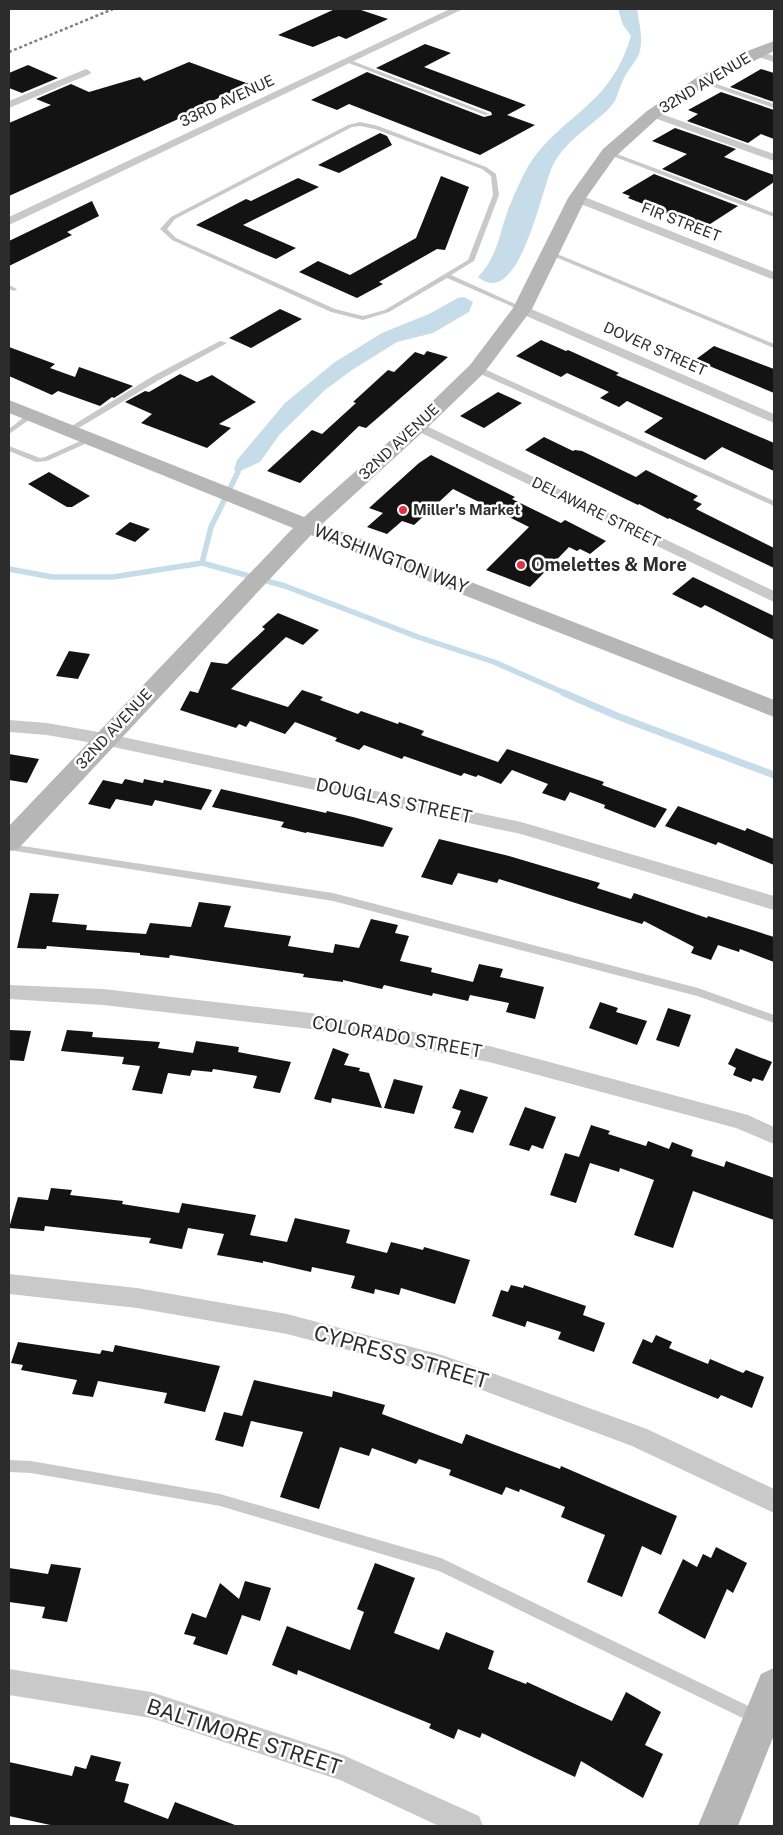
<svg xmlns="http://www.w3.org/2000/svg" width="783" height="1835" font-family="'Public Sans',sans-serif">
	<rect width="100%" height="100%" fill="#fff"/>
	<!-- water -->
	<path fill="#c6dce9" d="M618,9h19c2,15 7,30 2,45 -4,9 -12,17 -16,26 -7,16 -5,22 -21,35 -17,15 -36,27 -48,48 -12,21 -34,149 -76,114 21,-22 21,-45 32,-72 5,-12 10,-24 16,-35 18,-32 44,-47 69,-72 17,-17 29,-38 36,-62l-8,-11z
		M464,297l9,5 -4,10 -36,21 -36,9 -45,28 -27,20 -45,44 -20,28 -22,10 -4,-2 3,-10 48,-57 50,-41 47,-29 47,-19 29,-16z"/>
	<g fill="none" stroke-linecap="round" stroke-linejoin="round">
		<!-- stream-far1 -->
		<path stroke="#c6dce9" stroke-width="5.5" d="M202,563l9,-36 27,-55
			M9,569l43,8h61l89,-14 83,23 133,51 76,25 73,32"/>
		<!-- stream -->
		<path stroke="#c6dce9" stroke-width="7" d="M564,693l53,23 157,59"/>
	</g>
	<!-- building -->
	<path fill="#131313" d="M335,9h23l30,10 -42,20 -7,-3 -26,11 -35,-12z
		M425,44l26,9 -27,14 102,38 -19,10 28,10 -55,30 -131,-51 -12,6 -26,-10 56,-28 117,45 8,-2 -1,-3 -115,-44z
		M189,62l60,22 -54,25 3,1 -189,86v-73l42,-18 -15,-6 35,-15 18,8 51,-15 4,4z
		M28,65l30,13 -36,15 -13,-5v-15z
		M761,69l13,4v29l-44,-15z
		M721,92l53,18v29l-13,-5 -13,9 -61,-22 11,-7 -10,-4z
		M675,128l61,21 -12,8 50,18v7l-28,19 -84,-32 25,-15 -35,-13z
		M380,133l7,3 5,9 -53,28 -21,-8z
		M654,174l84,32 -34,22 -76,-30 2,-2 -8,-3z
		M441,176l28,11 -24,63 -8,-1 -58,33 4,2 -26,14 -58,-26 19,-11 32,14 66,-37z
		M298,178l21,9 -76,38 53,23 -20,11 -80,-34 50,-26 5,2z
		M92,201l7,15 -32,16 5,3 -63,31v-25z
		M280,309l22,10 -51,29 -22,-10z
		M541,340l25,11 2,-1 51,23 -3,2 158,68v28l-52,-24 -17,13 -61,-28 19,-14 -36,-17 -8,6 -19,-9 9,-6 -42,-19 -6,4 -45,-21z
		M714,346l60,23v24l-79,-33z
		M9,347l46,17 -5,4 25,9 4,-10 54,19 -19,12 -2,-1 -12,9 -42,-15 -6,4 -43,-19z
		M427,351l21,6 -82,71 -7,-2 -59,57 -33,-12 45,-41 10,4 34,-31 -3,-1 35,-32 6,2 21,-20 9,3z
		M180,374l17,8 15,-7 44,27 -37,22 12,4 -24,20 -66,-25 11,-9 -27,-12 20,-11 4,1z
		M498,392l24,11 -38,25 -24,-12z
		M544,437l29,14 2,-1 7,1 54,26 10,-7 52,26 -5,4 9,4 -6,5 78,39v20l-105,-50 -1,1 -29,-15 -1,1 -113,-55z
		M431,455l84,42 -3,2 49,24 4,-3 41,21 -16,13 -10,-5 -3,2 -8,-4 -39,40 -44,-17 43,-43 -76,-38 -39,36 -12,-4 -15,13 -20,-7 16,-14 -14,-5 50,-45z
		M49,472l41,24 -18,11h-5l-39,-23z
		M130,522l20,7 -15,13 -20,-8z
		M693,577l81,39v24l-69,-35 -4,3 -29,-14z
		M278,613l41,17 -16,15 -17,-8 -55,52 57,18 14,-17 21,7 -3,3 38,14 3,-3 37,13 1,-2 25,9 -3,4 77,27 9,-13 97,33 -2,3 65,24 -12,19 -51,-20 1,-3 -35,-13 -5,9 -23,-8 6,-9 -36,-14 -11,14 -23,-9 -2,2 -12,-4 -3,3 -57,-20 -2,3 -38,-14 -5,5 -24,-9 2,-3 -42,-16 -10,12 -35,-13 -4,6 -7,-3 -3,4 -56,-18 10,-19 8,2 13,-31 16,2 38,-35 -3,-2z
		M69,651l21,3 -12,25 -22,-3z
		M9,754l30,5 -12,24 -18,-3z
		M125,779l18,4 1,-4 19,4 1,-3 48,10 -11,20 -46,-10 -3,6 -36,-7 -6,10 -22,-5 15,-24 19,4z
		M221,789l105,24 1,-2 26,6 40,11 -10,19 -76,-15 -1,1 -25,-6 3,-5 -72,-15z
		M678,806l67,25 2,-3 27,11v26l-56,-23 -2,3 -51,-19z
		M439,839l70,17 91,27 -3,5 34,11 3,-6 73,25 1,-2 66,21v25l-34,-13 -1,3 -21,-7 -7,15 -20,-7 3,-6 -50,-26 -2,3 -143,-45 -2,4 -39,-10 -6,12 -31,-8z
		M30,893l29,1 -7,28 35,3 -1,5 60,4 4,-11 41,4 8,-25 32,4 -7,21 67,9 -3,10 45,7 2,-9 24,4 12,-29 27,6 -3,8 14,3 -9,25 32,7 -1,4 42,10 6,-18 24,5 -3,8 44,10 -9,32 -29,-7 3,-9 -39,-8 -2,6 -35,-8 -1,3 -48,-11 -2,4 -39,-9v2l-40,-5 1,-3 -134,-19 -1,3 -29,-3v-2l-93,-7 -1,3 -29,-1z
		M600,1002l18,6 -2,4 31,9 -10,24 -48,-17z
		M668,1008l23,7 -12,32 -23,-7z
		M9,1030l22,1 -7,30 -15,-1z
		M67,1030l26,2 -1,5 68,5 -2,6 35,5 3,-12 43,6 -1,5 53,10 -11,31 -27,-5 4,-12 -44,-7 -1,3 -20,-2 -2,6 -22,-3 -6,21 -30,-4 8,-24 -18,-2 2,-7 -63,-6z
		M333,1048l16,6 -5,11 16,3 -1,3 10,2 13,35 -50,-10 -1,5 -17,-4z
		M736,1048l36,14 -9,19 -10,-3 -2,4 -18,-7 3,-7 -8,-4z
		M394,1079l29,7 -9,28 -30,-6z
		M460,1089l28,8 -15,36 -19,-5 7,-17 -9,-3z
		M525,1107l31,10 -13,32 -11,-4 -3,6 -20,-6z
		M591,1125l19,6 -2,3 38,12 2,-5 21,8 3,-7 21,8 -2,6 33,11 2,-6 48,17v42l-81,-29 -20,57 -39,-13 20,-55 -34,-12 -1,4 -29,-9 -14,40 -26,-8 15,-42 14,4z
		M51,1188l21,2 -2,5 53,6 -1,3 57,9 3,-10 74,12 -6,20 37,7 8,-24 55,12 -4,13 41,10 4,-11 32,8 1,-3 46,13 -15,44 -54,-16 -2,7 -24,-6 -1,5 -23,-6 4,-12 -43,-9 -1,5 -48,-11v2l-46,-8 7,-21 -36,-6 -6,21 -33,-6 2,-5 -106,-12 -1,5 -35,-3 9,-31 30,3z
		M511,1285l12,3 1,-3 62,21 -3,9 22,8 -11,29 -36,-13 3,-7 -34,-11 -2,6 -33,-11 9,-26 7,2z
		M656,1335l16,7 -3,6 39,16 2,-5 33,14 3,-3 18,7 -12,31 -31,-13 -3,4 -86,-36 11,-24 9,4z
		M18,1342l82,12 2,-4 11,2 2,-7 105,21 -15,46 -41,-9 3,-10 -69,-12 -5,16 -21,-3 5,-14 -56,-10 2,-5 -12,-2z
		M254,1380l78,17 1,-6 52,14 -3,9 80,30 4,-10 94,35 1,-3 116,50 -16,39 -19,-9 -20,51 -35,-15 18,-47 -44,-18 4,-10 -45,-18 -1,3 -13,-5 -4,8 -53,-20 2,-5 -32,-11 -3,5 -44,-16 -3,8 -29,-9 -21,62 -39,-12 23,-65 -52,-11 -8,26 -28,-7 9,-28 18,4z
		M716,1547l31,16 -14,30 -6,-4 -22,50 -47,-26 25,-54 14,8 6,-13 8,4z
		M375,1563l40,15 -21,55 45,17 7,-18 48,19 -6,18 38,15 1,-2 85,39 14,-29 35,20 -16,33 18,9 -20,44 -62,-37 -6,16 -93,-44 -2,5 -22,-9 -4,10 -25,-11 2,-4 -133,-54 -1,5 -25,-10 15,-39 63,24 14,-38 -7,-3z
		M51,1564l30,4 -14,54 -25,-4 3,-11 -36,-5v-34l39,6z
		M245,1581l26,7 -11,33 -18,-6 -15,40 -34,-11 3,-7 -12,-3 8,-21 14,5 14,-35 19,16z
		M91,1755l30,7 -6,19 14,3 -5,18 44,17 7,-17 60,23 -1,1h-179l-46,-10v-54l63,14 3,-10 11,3z"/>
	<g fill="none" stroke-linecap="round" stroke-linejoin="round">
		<!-- lane -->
		<path fill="#c9c9c9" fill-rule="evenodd" d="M346,60h4l140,54 -5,1 -139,-53z
			M702,79l72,25v4l-74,-26 -1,-1z
			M360,122l18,4 108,41 10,7 3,21 -25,66 -23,14 73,33v2h-4l-73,-32 -58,34 -26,8 -32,-8 -159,-72 -12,-11 11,-12 177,-92zM360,126l15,3 107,40 9,7 2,19 -25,65 -83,50 -22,6 -28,-7 -159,-71 -9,-9 8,-10 177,-92z
			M609,151l165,62v4l-167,-63v-2z
			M550,251l224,93v4l-226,-94v-2z
			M9,285l8,4 -3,2 -5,-2z
			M220,341l7,2 -68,37 -87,52h-6l-1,-2 88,-54z
			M474,367h6l294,134v5l-300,-135z
			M29,413h6l1,2 -27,19v-5z
			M89,437h6l1,2 -49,22 -11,1 -27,-11v-5l31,12 5,-1z
			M9,844l324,49 365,95 76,27v8l-77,-27 -364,-95 -324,-51z
			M9,1460l22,1 189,33 221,64 322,155 2,5 -2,5 -5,2 -5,-2 -314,-152 -219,-65 -189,-33 -22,-1z"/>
		<!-- street -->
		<path fill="#c9c9c9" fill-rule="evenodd" d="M450,9h13l-454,216v-8z
			M756,50l18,6v6l-22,-7 -1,-2z
			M86,69l5,3 -1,2 -81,34v-7z
			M653,111l121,43v7l-125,-45 -2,-2 2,-2z
			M577,194l197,78v8l-201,-79 -2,-3 2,-3z
			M522,305l252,109v9l-257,-111 -2,-3z
			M418,422l356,169v11l-361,-173 -2,-3 2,-3z
			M9,720l38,3 57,10 417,89 253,74v14l-253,-76 -417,-89 -57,-10 -38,-3z
			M9,985l94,4 208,24 178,33 259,69 26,12v17l-38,-16 -247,-66 -178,-33 -208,-24 -94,-6z
			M9,1274l128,14 150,26 155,41 205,74 127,60v24l-142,-67 -190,-71 -155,-41 -150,-26 -128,-14z
			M9,1669l142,23 192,63 136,61 4,10h-44l-99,-46 -189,-62 -142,-23z"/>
		<!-- secondary -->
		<path fill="#b6b6b6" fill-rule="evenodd" d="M774,41v10l-66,33 -49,33 -44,40 -29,41 -54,111 -48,64 -59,57 -103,94 452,176v17l-463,-182 -293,314 -9,2v-25l284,-298 -284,-115v-13l295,117 107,-95 59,-57 43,-57 55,-110 35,-49 44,-38 49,-33 54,-28z
			M774,1668v67l-36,91h-40l63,-152z"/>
		<!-- rail -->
		<path stroke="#818181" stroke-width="2.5" stroke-dasharray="3 2.5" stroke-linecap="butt" d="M9,52l104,-43"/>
	</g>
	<!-- markers -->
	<g fill="#de3341" stroke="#fff" stroke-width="2">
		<circle cx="403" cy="510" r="5"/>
		<circle cx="521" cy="565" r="5"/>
	</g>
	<g text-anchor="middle" stroke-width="5" stroke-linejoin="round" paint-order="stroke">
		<!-- far-street labels -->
		<g font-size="15" fill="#2c2c2c" stroke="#fff">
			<text transform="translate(705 83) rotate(-31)" y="5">32ND AVENUE</text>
			<text transform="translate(227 101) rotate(-25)" y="5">33RD AVENUE</text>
			<text transform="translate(681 222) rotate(21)" y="5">FIR STREET</text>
			<text transform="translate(655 349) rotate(24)" y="5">DOVER STREET</text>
			<text transform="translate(399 442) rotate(-43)" y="5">32ND AVENUE</text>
			<text transform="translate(596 512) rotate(26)" y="5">DELAWARE STREET</text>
			<text transform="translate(114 729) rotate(-47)" y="5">32ND AVENUE</text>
		</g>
		<!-- far-poi labels -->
		<g font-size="15" font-weight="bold" fill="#2c2c2c" stroke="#fff" text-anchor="start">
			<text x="413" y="515">Miller's Market</text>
		</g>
		<!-- street labels -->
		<g font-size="18" fill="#2c2c2c" stroke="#fff">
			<text transform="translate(391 559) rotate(21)" y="6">WASHINGTON WAY</text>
			<text transform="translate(394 801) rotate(12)" y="6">DOUGLAS STREET</text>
			<text transform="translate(397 1037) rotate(10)" y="6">COLORADO STREET</text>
		</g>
		<!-- poi labels -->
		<g font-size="18" font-weight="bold" fill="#2c2c2c" stroke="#fff" text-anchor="start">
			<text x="531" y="571">Omelettes &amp; More</text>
		</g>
		<!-- near-street labels -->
		<g font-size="21" fill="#2c2c2c" stroke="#fff">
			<text transform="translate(401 1357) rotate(16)" y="7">CYPRESS STREET</text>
			<text transform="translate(244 1737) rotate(18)" y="7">BALTIMORE STREET</text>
		</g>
	</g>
	<!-- border -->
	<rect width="783" height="1835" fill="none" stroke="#2c2c2c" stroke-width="20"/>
</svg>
